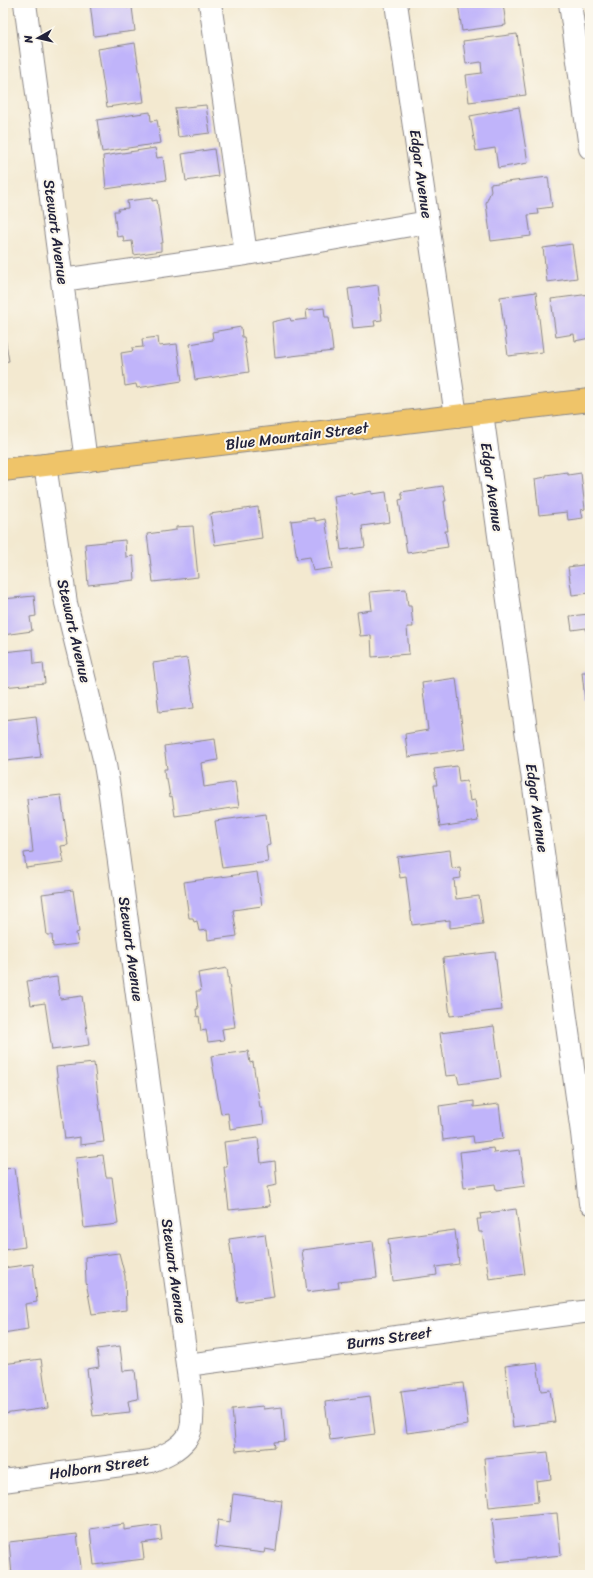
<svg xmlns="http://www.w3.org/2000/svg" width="593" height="1578" font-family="Sriracha,sans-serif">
	<rect width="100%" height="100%" fill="#fbf7ec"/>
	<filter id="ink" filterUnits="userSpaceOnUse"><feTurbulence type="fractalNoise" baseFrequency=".025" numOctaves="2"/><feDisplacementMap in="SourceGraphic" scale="8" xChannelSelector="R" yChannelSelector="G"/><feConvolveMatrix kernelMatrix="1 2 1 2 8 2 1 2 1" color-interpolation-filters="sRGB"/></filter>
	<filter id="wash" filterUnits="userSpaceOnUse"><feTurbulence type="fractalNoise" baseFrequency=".012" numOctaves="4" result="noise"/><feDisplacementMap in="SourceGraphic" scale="16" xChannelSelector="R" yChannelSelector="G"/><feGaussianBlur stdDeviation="0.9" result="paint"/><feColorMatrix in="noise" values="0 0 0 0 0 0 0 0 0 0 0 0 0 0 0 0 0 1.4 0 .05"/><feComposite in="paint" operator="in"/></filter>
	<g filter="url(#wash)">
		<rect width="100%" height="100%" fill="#f3e9d0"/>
		<g id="blocks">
			<!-- building -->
			<path fill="#c0b4fa" d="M90,3h36l1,5 5,-1 3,24 -41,5z
				M289,3h31v1l-30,4z
				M458,3h45l3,22 -44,6z
				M517,34l9,61 -57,7 -3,-27 16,-2 -1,-11 -15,2 -3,-23z
				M135,43l9,59 -37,5 -9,-58z
				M206,105l4,28 -32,4 -3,-29z
				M519,107l9,56 -30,5 -3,-20 -19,3 -6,-35z
				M150,112l1,9 6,-1 4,23 -59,9 -5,-32z
				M155,148l2,10 6,-1 3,23 -60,9 -3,-33z
				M214,149l4,27 -32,5 -4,-27z
				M548,177l4,30 -15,2 1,5 -10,1 3,21 -40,5 -5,-38 5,-12 -1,-7z
				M152,198v3l5,-1 6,43h-2v8l-27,4 -2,-14 -8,1 -1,-6 -6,1 -3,-26h5l-1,-2 10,-1 -1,-7z
				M572,244l5,34 -30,4 -4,-34z
				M378,285l4,35 -8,1 1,5 -22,2 -5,-39z
				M536,292l7,60 -35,4 -8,-59z
				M590,294v44l-15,3 -1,-7 -18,3 -5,-38z
				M324,308l1,9h4l4,34 -58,7 -3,-36 18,-4 1,3 16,-2 -1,-9z
				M3,326l6,35 -6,1z
				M241,327l1,10h2l5,35 -54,8 -5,-36 23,-4 -1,-8z
				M158,337l1,9 18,-2 5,37 -45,7 -1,-4 -11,2 -4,-33 12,-2 -1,-3 11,-1 -1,-8z
				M567,472l1,3 13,-2 4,36 -4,1 2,8 -15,2 -1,-8 -28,3 -4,-36 11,-2v-2z
				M443,486l3,15h-2l4,30h-3l3,16 -41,6 -8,-53 4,-1 -2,-7z
				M372,491v3l14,-2 4,30 -28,4 3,21 -24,3 -7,-54 18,-3v2z
				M258,507l4,31 -47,7 -5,-31z
				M315,518v3l10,-2 8,49 -20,3 -3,-14 -13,2 -6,-38z
				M193,526l5,51 -45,5 -6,-48 29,-4v-3z
				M125,540l1,17 7,-1 2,24 -47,5 -3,-41z
				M590,564v29l-18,2 -4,-28z
				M406,589l2,17h3l2,21h-6l2,27 -37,3 -1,-22 -11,1 -3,-24 15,-2 -2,-18z
				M34,596l2,20 -6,1 2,14 -29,4v-36z
				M587,602h3v42h-2l-2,-16 -14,2 -2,-14 19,-2z
				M33,649l1,15 9,-1 2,20 -42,4v-35z
				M187,658l7,50 -35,4 -6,-49z
				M582,672h8v41l-3,-13h-2z
				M456,678l9,71 -57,8 -3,-23 23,-4 -6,-47z
				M36,716l5,41 -35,4 -3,-41z
				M215,739l3,21 -17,3 3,24 31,-5 4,25 -64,9 -3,-20 -2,1 -3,-18h-2l-1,-10h3l-3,-23z
				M457,766l2,16 8,-1 3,20 5,-1 3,21 -38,6 -6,-42h3l-3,-16z
				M61,795l7,50 -7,1 3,17 -38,5 -2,-15 9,-1 -6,-53z
				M266,814l4,31 -4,1 2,16 -46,6 -7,-47z
				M450,850l2,18 8,-1 1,11 -7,1 2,20 23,-3 4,28 -33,4v-8l-38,5 -6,-48 -6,1 -3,-21z
				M257,872l5,34 -29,4 4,26 -29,4 -1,-10 -8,1 -2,-10 -3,1 -1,-4h-4l-5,-36z
				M73,890l6,42 -3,1 2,11 -25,3 -1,-12h-5l-5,-41z
				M495,952l7,58 -52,6 -7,-58z
				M227,968l8,59 -13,2 2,11 -16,2 -2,-12 -5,1 -2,-15 -2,1 -1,-8h2l-2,-18h5l-3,-18z
				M57,977l3,22 22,-3 7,49 -37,5 -7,-47 -14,2 -4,-24z
				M494,1026l7,52 -42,6 -2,-9 -11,1 -6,-43z
				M248,1051l2,12 3,-1 7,46h2l2,16 -34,5 -2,-16 -7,1 -10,-58z
				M94,1063l10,79 -24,3v-8l-15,2 -9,-72z
				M474,1101v6l25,-3 4,35 -29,4 -1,-7 -30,4 -4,-34z
				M258,1138l3,25 14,-2 2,24 -10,2 3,19 -41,4 -5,-43h3l-3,-25z
				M493,1148l1,5 26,-3 5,36 -29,4 -1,-6 -31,4 -4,-36z
				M103,1155l3,22h6l6,47 -34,4 -8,-70z
				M15,1168l10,79 -22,3v-81z
				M516,1209l9,65 -36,5 -7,-47h-3l-2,-13h4l-1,-5z
				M455,1230l4,34 -23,3 1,8 -44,6 -5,-42z
				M265,1234l9,63 -36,5 -9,-63z
				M373,1241l4,37 -39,4 1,6 -32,4 -5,-42z
				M119,1253l6,23 1,34 -34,4 -6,-32 -1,-25z
				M33,1264l4,38 -12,2 3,25 -25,4v-65z
				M120,1346l3,25 12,-1 3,29 -10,2 2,11 -37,4 -6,-47 12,-2 -2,-18z
				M41,1359l7,49 -45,6v-50z
				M537,1362l4,29 9,-1 5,32 -42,5 -8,-61z
				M463,1383l5,42 -61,8 -6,-42z
				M370,1396l5,38 -45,6 -5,-38z
				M263,1406v3l19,-2 3,34 -11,1 1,5 -39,4 -4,-42z
				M548,1452l3,27 -15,2 2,21 -49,5 -5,-49z
				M233,1494l49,7 -6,50 -11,-2 -1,4 -49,-6 3,-27 12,2z
				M557,1513l4,42 -64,7 -5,-43z
				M124,1524v6l36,-5 2,15 -20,3 2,16 -50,6 -4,-36z
				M77,1534l5,41h-70l-3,-33z"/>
		</g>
	</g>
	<g filter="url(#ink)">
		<use href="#blocks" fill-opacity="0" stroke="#8a8686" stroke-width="1"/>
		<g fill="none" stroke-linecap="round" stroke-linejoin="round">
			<defs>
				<path id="minor" d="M25,3l61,458
					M210,3l36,251
					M396,3l60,413
					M570,3l20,145
					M62,280l184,-26 182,-32
					M482,413l100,720 8,70
					M187,1365l403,-54
					M3,1481l148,-20c13,-5 27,-11 36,-23 11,-15 2,-56 0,-73l-78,-577 -5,-29 -38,-156 -21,-138"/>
				<path id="major" d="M3,470l587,-70"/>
			</defs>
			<!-- minor casing -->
			<use href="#minor" stroke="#8a8686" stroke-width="24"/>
			<!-- major casing -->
			<use href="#major" stroke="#8a8686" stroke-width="24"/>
			<!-- minor -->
			<use href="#minor" stroke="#fff" stroke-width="22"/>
			<!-- major -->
			<use href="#major" stroke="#efc469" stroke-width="22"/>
		</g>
	</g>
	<g text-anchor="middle" stroke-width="4" stroke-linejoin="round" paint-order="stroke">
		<!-- street labels -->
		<g font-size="15" fill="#22223b" stroke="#fbf7ec">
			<text transform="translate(421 174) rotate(82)" y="5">Edgar Avenue</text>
			<text transform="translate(56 232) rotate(82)" y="5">Stewart Avenue</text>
			<text transform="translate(297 436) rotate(-7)" y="5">Blue Mountain Street</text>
			<text transform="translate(492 487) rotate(82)" y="5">Edgar Avenue</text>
			<text transform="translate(74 631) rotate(77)" y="5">Stewart Avenue</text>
			<text transform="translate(537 808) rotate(82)" y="5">Edgar Avenue</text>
			<text transform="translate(131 949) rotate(82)" y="5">Stewart Avenue</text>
			<text transform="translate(174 1271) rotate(82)" y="5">Stewart Avenue</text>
			<text transform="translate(389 1338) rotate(-8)" y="5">Burns Street</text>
			<text transform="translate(99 1467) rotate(-8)" y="5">Holborn Street</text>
		</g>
	</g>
	<!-- margin -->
	<rect width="593" height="1578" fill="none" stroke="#fbf7ec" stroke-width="16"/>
	<!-- north arrow -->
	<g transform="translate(38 38) rotate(262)" stroke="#fbf7ec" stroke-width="3" paint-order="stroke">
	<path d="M0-3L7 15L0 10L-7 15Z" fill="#22223b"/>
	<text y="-6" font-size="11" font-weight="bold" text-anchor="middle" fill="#22223b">N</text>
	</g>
</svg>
